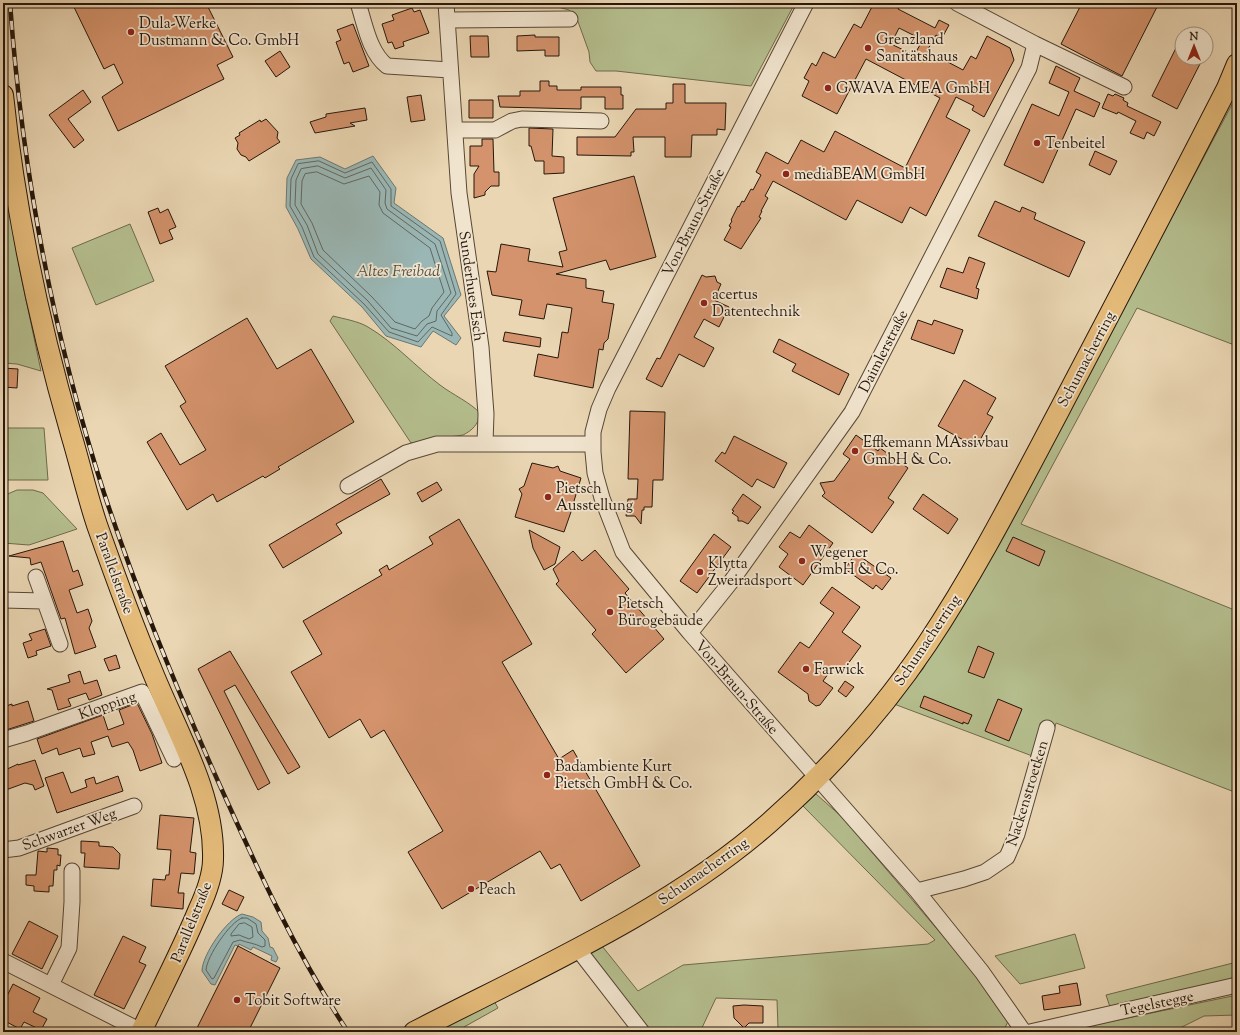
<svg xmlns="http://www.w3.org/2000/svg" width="1240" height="1035" font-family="'Sorts Mill Goudy',serif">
	<rect width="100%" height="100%" fill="#ead6b3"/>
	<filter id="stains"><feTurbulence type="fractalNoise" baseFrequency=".005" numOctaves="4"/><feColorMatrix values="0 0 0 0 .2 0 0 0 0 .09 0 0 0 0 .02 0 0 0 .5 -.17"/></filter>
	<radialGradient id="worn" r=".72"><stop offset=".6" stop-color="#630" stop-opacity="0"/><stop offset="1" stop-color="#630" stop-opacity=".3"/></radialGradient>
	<!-- green -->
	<path fill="#b5be8e" stroke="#6e6a4c" d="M558,3h237l-44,83 -135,-15h-20l-6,-9 -1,-10 -13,-36 -7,-6 -11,-3z
		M1237,95v251l-100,-38 -116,216 216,87v182l-181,-70 -10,36 -11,-2 -141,-53 29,-35 217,-392z
		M3,162l17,109 21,100 -24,-7 -14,-1z
		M130,224l24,57 -58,24 -24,-57z
		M333,316c11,3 25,5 35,11 27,16 48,40 72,58 13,10 30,17 41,29 -4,11 -8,16 -18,21l-52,8 -81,-122z
		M3,428h41l4,52h-45z
		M17,490h16l10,3 34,36 -48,16 -26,-2v-47z
		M816,794l26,23 156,184 12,16 -6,13 -6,2h-221l1,-4 -1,-28 -61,-2 -16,34h-49l-5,-3 -58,-76 14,-7 36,45 45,-26 245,-21 7,-4 -132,-134z
		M1075,934l10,34 -65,16 -25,-28z
		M1237,962v16l-127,29 -4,-12z
		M1237,995v20l-33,1 -32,16h-111z
		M494,1001l4,7 -43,24h-22z"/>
	<!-- water -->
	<path fill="#9ab7b5" stroke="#6c7771" d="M373,156l23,32 -2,15 49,35 18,57 -17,21 17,22 -5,7 -23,-14 -12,16 -35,-11 -24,-29 -51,-48 -13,-30 -12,-22 1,-29 9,-18 24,-3 25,12z
		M242,914l11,3 8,5 1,9 6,7 2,9 3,1 5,10 -2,4 -5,-2 1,-4 -19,-9 -2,3 -12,-6 -1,2 -3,-1 -20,40 -4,-1 -9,-13c0,-16 25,-52 40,-57z"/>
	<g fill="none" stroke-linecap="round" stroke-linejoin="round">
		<!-- shore -->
		<path stroke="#606760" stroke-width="1" d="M319,161l26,12 27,-11 19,27v17l49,35 16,53 -15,21 11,18v3l-20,-9 -14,15 -29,-10 -25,-28 -50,-47 -12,-30 -12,-21 1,-27 7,-15z
			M318,166l27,12 26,-10 15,22 -1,13 2,6 48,35 16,49 -14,18 -1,10 -9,3 -10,12 -26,-8 -23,-27 -50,-47 -11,-29 -12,-20 1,-25 5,-11z
			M317,172l27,12 25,-8 11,16 -1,13 4,8 47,35 14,44 -12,16 -3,8 -7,5 -7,8 -20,-7 -23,-25 -49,-47 -11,-27 -11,-19 1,-23 3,-7z
			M242,918h5l9,6 2,9 7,7v6l-3,1c-8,-4 -14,-4 -22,-7l-7,2 -19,36 -2,1 -6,-9c1,-14 24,-48 36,-52z
			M245,923l7,4 1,10 -4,2 -10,-4 -8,1v-2l8,-10z"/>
	</g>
	<!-- building -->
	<path fill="#d4936c" stroke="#26170b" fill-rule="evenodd" d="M72,3h134l27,54 -16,8 7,14 -106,52 -16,-34 21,-14 -9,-19 -10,5z
		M874,3h27l-3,6 37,19 4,-8 10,5 -7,13 -6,-3 -9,16 36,19 8,-14 5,3 11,-23 23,12 4,12 -30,57 -12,-7 2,-4 -18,-9 -10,20 24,13 -44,86 -16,-9 -8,16 -45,-23 -11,20 -73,-39 -8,15 3,2 -7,13h1l-3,6 2,1 -20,31 -17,-9 7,-13 -2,-1 3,-5 -1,-1 7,-14 1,1 3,-6 2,1 7,-13 2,1 8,-15 -5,-3 10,-20 22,12 13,-24 23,12 11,-21 70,37 35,-70 -74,-39 -29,55 -35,-18 7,-15 -5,-3 8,-15 4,3 7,-14 12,6 19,-34 7,4zM899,28l24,12 -9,15 -23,-11z
		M1082,3h77l-37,73 -61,-32z
		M412,8l2,4 6,-2 9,23 -26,9 1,4 -9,3 -3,-7 -4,1 -6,-19 12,-4 -2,-5z
		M353,24l16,42 -16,6 -4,-10 -5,2 -8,-22 5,-2 -4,-10z
		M535,35v2h24v19h-14v-6l-28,1v-15z
		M470,36h18l1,21h-18z
		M1182,36v22h21l-26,51 -25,-13z
		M280,51l10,16 -14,10 -11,-16z
		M1056,66l24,12 -6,13 26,12 -6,14 -18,-8 -33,74 -39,-18 28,-61 27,12 10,-24 -20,-9z
		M540,81h9v5h8v4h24v-3h40v8h2v14h-18v-12h-24v12l-81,-2 -2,-11h22v-5h20z
		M673,84h12v19h41l-1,27 -8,-1v6h-25l-1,22h-26v-20h-32l1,15h-3v4l-54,-1v-18h38l21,-28h30v-6h7z
		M83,90l8,12 -23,17 16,21 -10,8 -25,-33z
		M1108,94l5,2 2,-2 9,4 -1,2 5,3 -1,3 34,16 -7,14 -7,-4 -3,7 -14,-6 6,-12 -18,-9 -1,2 -15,-6z
		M421,95l4,25 -14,2 -4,-25z
		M469,100h24v18h-24z
		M365,108l2,12 -17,3 5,3 -40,7 -5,-11 16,-5v-3z
		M266,119l12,13 -1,6 3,4 -31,19 -3,-4 -5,-2 -4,-6 1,-6 -3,-5 5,-3 -1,-2 21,-13 1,2z
		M529,128l24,1 -1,27 12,1v16l-20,1v-13h-9l-4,-15h-2z
		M482,139h11l1,33h5v14h-8l-6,6v3l-11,3v-24l5,-8h-9v-20h12z
		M1095,151l22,10 -7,14 -21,-10z
		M634,176l22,81 -46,13 -4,-10 -50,14 30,5v9l18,3 -2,11 12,2 -6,35 -4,4 -1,7 -4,-1 -6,39 -59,-12 4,-22 20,4 4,-26 6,1 4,-25 -25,-4 -3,15 -25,-4 3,-15 -30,-5 -5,-24 9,1 5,-28 29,5 -2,12 35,6 -4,-15 8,-2 -14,-52z
		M995,201l25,11 2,-5 14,6 -2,6 51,23 -16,35 -91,-41z
		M158,208l2,5 8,-4 8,18 -7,3 4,9 -13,5 -12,-32z
		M969,257l16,6 -9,25 3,1 -2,10 -37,-12 7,-19 16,5z
		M702,275l4,2 9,-1 2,6 4,2 -7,16 15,7 -10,20 -15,-8 -10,18 20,11 -10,19 -25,-13 -17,33 -16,-8 11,-21 3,1z
		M247,318l30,51 34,-20 43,73 -76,45 2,2 -15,9 -2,-2 -46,26 -4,-8 -26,16 -40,-68 14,-9 19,32 26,-15 -26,-44 6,-4 -21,-36z
		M918,320l14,5 2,-5 29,10 -9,24 -43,-15z
		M505,332l36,6 -1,9 -37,-6z
		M779,339l70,35 -10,21 -47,-24 4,-7 -23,-12z
		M3,368l15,1 -1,19 -14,-1z
		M964,380l32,18 -9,16 6,3 -17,30 -38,-21z
		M630,411l35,1 -2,68h-10l-1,27h-8v3h-2l-1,14 -6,-8h-9l2,-17h9l1,-20h-10z
		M856,435l22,16 2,-3 28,20 -20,30 6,4 -22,31 -50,-37 3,-3 -5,-10 14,-2 16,-22 -7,-5z
		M734,436l53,27 -13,25 -17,-9 -5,8 -37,-26 7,-9 3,2z
		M532,463l21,5 5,-2 2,5 21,7 -7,23 3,5 -5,3 -8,23 -49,-15 7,-23 -3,-5 5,-3z
		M381,479l9,15 -54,30 6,9 -59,35 -14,-23z
		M437,482l5,8 -20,12 -5,-9z
		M743,494l18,13 -13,17 -6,-3h-4v-4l-6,-4 2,-2 -2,-1z
		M923,494l35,25 -10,15 -35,-25z
		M459,519l73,125 -30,18 57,97 14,-9 67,116 -59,35 -21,-37 -9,5 -11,-18 -98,58 -34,-57 35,-21 -59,-101 -13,8 -11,-19 -31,19 -38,-66 31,-18 -19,-33 79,-46 -3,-5 8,-5 2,5 44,-26 -4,-7z
		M809,525l24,18 -30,42 -24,-18 9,-13 -9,-7 11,-15 10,6z
		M529,530l31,17 -5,17 -11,6 -11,-22z
		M714,534l17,13 -34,46 -17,-12z
		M1013,537l32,14 -6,15 -33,-15z
		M63,541l10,31 5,-2 5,15 -14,5 8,23 11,-4 4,12 -3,7 7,19 -21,7 -10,-36 -4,1 -20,-57 -10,3 -1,-7 -21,-2z
		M595,550l34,39 -4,4 39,46 -38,34 -34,-39 4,-4 -40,-46 3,-3 -6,-12 20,-18 9,10z
		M851,550l40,28 -9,12 -6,-5 -3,4 -28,-20 8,-12 2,2z
		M832,587l28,20 -18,25 19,14 -19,26 -8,-6 -11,15 10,7 -13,17 -4,1 -7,-5 -1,-7 -30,-22 22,-30 9,6 25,-35 -14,-10z
		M45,629l6,17 -15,5 1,4 -9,3 -5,-15 9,-3 -3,-6z
		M978,646l16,7 -10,25 -16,-6z
		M230,651l70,116 -12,7 -53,-89 -11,6 46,92 -12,7 -60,-121z
		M116,655l4,13 -11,3 -5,-12z
		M80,671l4,13 13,-4 5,15 -13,5 -3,-7 -18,6 3,7 -13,4 -6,-20 -5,-1 23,-7 -2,-7z
		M845,681l9,6 -8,10 -8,-6z
		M924,696l48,19 -4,9 -5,-2v2l-43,-17z
		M998,699l24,10 -13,32 -24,-10z
		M28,701l6,20 -31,10v-24l9,-3v2z
		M137,703l15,31 10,29 -22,8 -7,-21 -5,-8 -16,5 -4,-11 -17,6 4,12 -12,3 -3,-9 -21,7 -2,-7 -15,6 -5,-15 66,-24 5,15 16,-6 -5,-14z
		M35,760l9,26 -9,4 -2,-5 -8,-2 -22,8v-20l15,-7v1z
		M63,772l8,21 16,-6 -2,-7 9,-3 2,7 22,-8 5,15 -66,22 -12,-35z
		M160,815l34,3 -4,34 6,1 -2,21 -13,-1 -3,20h6l-1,16 -32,-3 2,-27 12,1 1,-5h3l2,-25 -14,-1z
		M81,841l18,1v4l14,1 7,7 -1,15 -35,-2 1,-14h-4z
		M47,848l11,1v6h3l-1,11 -3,-1v5h-3l-1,16h-4v6l-15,-1v-5l-8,-1v-10h10l2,-24 9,1z
		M229,890l15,7 -7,14 -15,-7z
		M29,921l29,15 -16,33 -30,-15z
		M123,936l23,11 -7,15 7,3 -22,44 -30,-14z
		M238,946l42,22 -32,64h-53z
		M1077,983l4,22 -37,5 -2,-14 18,-3 -1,-7z
		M13,984l27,14 -7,14 14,7 -6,11 -17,-8 -4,7 -17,-9v-11l4,-8 -2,-1z
		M744,1005l19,1v17h-14l-5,5 -10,-10 -1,-12z"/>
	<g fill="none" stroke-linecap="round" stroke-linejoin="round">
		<defs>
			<path id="minor" d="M358,3c7,21 11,49 29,63l63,4
				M446,3l13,190 22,154 5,67 -1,29
				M806,3l-198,385 -9,21 -6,23v20l2,21 7,25 21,54 67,81 227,258 65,81 42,60
				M957,3l78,41 89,43
				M448,20l122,-1
				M455,130h40l17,-9 10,-2 79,2
				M348,486l58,-33 31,-9h156
				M36,577l24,67
				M3,600l40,1
				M690,633l40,-50 122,-171 177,-344 6,-24
				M3,740l24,-7 115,-41 32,67
				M3,850l16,-2 115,-42
				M917,891l47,-12 21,-7 22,-15 10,-23 30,-106
				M577,948l65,84
				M3,961l138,70
				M51,985l18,-37 3,-46v-31
				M1030,1032l207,-47"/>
			<path id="major" d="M3,95c12,115 36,228 68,339 9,30 16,61 26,91 17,48 34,96 54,143 24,61 64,125 62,191 0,18 -8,37 -15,52 -17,41 -38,81 -57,121
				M414,1032c118,-61 255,-121 355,-209 60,-53 114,-113 158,-179 50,-75 91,-156 133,-235 56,-107 112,-213 167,-321l10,-24"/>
		</defs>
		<!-- minor casing -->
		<use href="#minor" stroke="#574735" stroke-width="17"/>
		<!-- major casing -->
		<use href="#major" stroke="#26170b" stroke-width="22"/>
		<!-- minor -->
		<use href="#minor" stroke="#f1e4ce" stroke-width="15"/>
		<!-- major -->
		<use href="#major" stroke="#e5bb7a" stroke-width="20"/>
		<defs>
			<path id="rail" d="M10,3c12,166 43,332 94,490 32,97 71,192 113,286 39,87 78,173 131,253"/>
		</defs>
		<!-- rail casing -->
		<use href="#rail" stroke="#26170b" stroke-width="4.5"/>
		<!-- rail -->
		<use href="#rail" stroke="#f1e4ce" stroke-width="3" stroke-dasharray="9" stroke-linecap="butt"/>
	</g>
	<!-- markers -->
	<g fill="#8f2418" stroke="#f1e4ce" stroke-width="1.5">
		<circle cx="131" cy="32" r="4"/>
		<circle cx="868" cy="48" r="4"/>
		<circle cx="828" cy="88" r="4"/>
		<circle cx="1037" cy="143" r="4"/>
		<circle cx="786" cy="174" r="4"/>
		<circle cx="704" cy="303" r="4"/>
		<circle cx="855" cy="451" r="4"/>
		<circle cx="548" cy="497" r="4"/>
		<circle cx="802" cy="561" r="4"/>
		<circle cx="700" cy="572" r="4"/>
		<circle cx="610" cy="612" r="4"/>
		<circle cx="806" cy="669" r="4"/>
		<circle cx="547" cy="775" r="4"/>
		<circle cx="471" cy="889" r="4"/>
		<circle cx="237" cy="1000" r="4"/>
	</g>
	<g text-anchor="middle" stroke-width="3.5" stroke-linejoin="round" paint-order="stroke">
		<!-- poi labels -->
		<g font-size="15" fill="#26170b" stroke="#f1e4ce" text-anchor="start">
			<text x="139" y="28">Dula-Werke<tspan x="139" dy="17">Dustmann &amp; Co. GmbH</tspan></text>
			<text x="876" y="44">Grenzland<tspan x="876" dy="17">Sanitätshaus</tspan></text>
			<text x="836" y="93">GWAVA EMEA GmbH</text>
			<text x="1045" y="148">Tenbeitel</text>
			<text x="794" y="179">mediaBEAM GmbH</text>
			<text x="712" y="299">acertus<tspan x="712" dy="17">Datentechnik</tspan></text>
			<text x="863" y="447">Effkemann MAssivbau<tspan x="863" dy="17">GmbH &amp; Co.</tspan></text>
			<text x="556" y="493">Pietsch<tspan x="556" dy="17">Ausstellung</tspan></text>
			<text x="810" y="557">Wegener<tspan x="810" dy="17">GmbH &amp; Co.</tspan></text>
			<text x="708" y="568">Klytta<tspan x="708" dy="17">Zweiradsport</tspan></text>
			<text x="618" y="608">Pietsch<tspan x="618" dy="17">Bürogebäude</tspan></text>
			<text x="814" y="674">Farwick</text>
			<text x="555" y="771">Badambiente Kurt<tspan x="555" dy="17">Pietsch GmbH &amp; Co.</tspan></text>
			<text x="479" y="894">Peach</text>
			<text x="245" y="1005">Tobit Software</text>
		</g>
		<!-- street labels -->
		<g font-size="15" fill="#26170b" stroke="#f1e4ce">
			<text transform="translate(693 222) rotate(-63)" y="5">Von-Braun-Straße</text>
			<text transform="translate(472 286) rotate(82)" y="5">Sunderhues Esch</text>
			<text transform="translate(883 351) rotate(-63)" y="5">Daimlerstraße</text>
			<text transform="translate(1086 359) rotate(-62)" y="5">Schumacherring</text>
			<text transform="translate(115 573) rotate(70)" y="5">Parallelstraße</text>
			<text transform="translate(927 640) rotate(-56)" y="5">Schumacherring</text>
			<text transform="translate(737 687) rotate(49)" y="5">Von-Braun-Straße</text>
			<text transform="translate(107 705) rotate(-19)" y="5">Klopping</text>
			<text transform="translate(1027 793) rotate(-73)" y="5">Nackenstroetken</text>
			<text transform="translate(69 829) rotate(-20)" y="5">Schwarzer Weg</text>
			<text transform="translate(703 871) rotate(-35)" y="5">Schumacherring</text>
			<text transform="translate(191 922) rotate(-68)" y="5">Parallelstraße</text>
			<text transform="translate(1157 1003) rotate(-12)" y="5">Tegelstegge</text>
		</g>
		<!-- water labels -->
		<g font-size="16" font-style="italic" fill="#4f4f46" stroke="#f1e4ce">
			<text x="398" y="276">Altes Freibad</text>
		</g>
	</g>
	<!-- margin -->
	<rect width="1240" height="1035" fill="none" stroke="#ead6b3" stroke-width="16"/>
	<rect x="4" y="4" width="1232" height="1027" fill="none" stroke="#26170b" stroke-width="2"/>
	<rect x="8" y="8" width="1224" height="1019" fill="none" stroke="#26170b"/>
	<!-- north arrow -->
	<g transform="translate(1194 46)"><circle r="19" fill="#f1e4ce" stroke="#a09280"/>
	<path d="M0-3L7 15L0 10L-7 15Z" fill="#8f2418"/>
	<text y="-6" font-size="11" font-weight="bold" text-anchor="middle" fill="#26170b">N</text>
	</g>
	<rect width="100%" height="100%" filter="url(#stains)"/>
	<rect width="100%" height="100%" fill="url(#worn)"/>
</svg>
